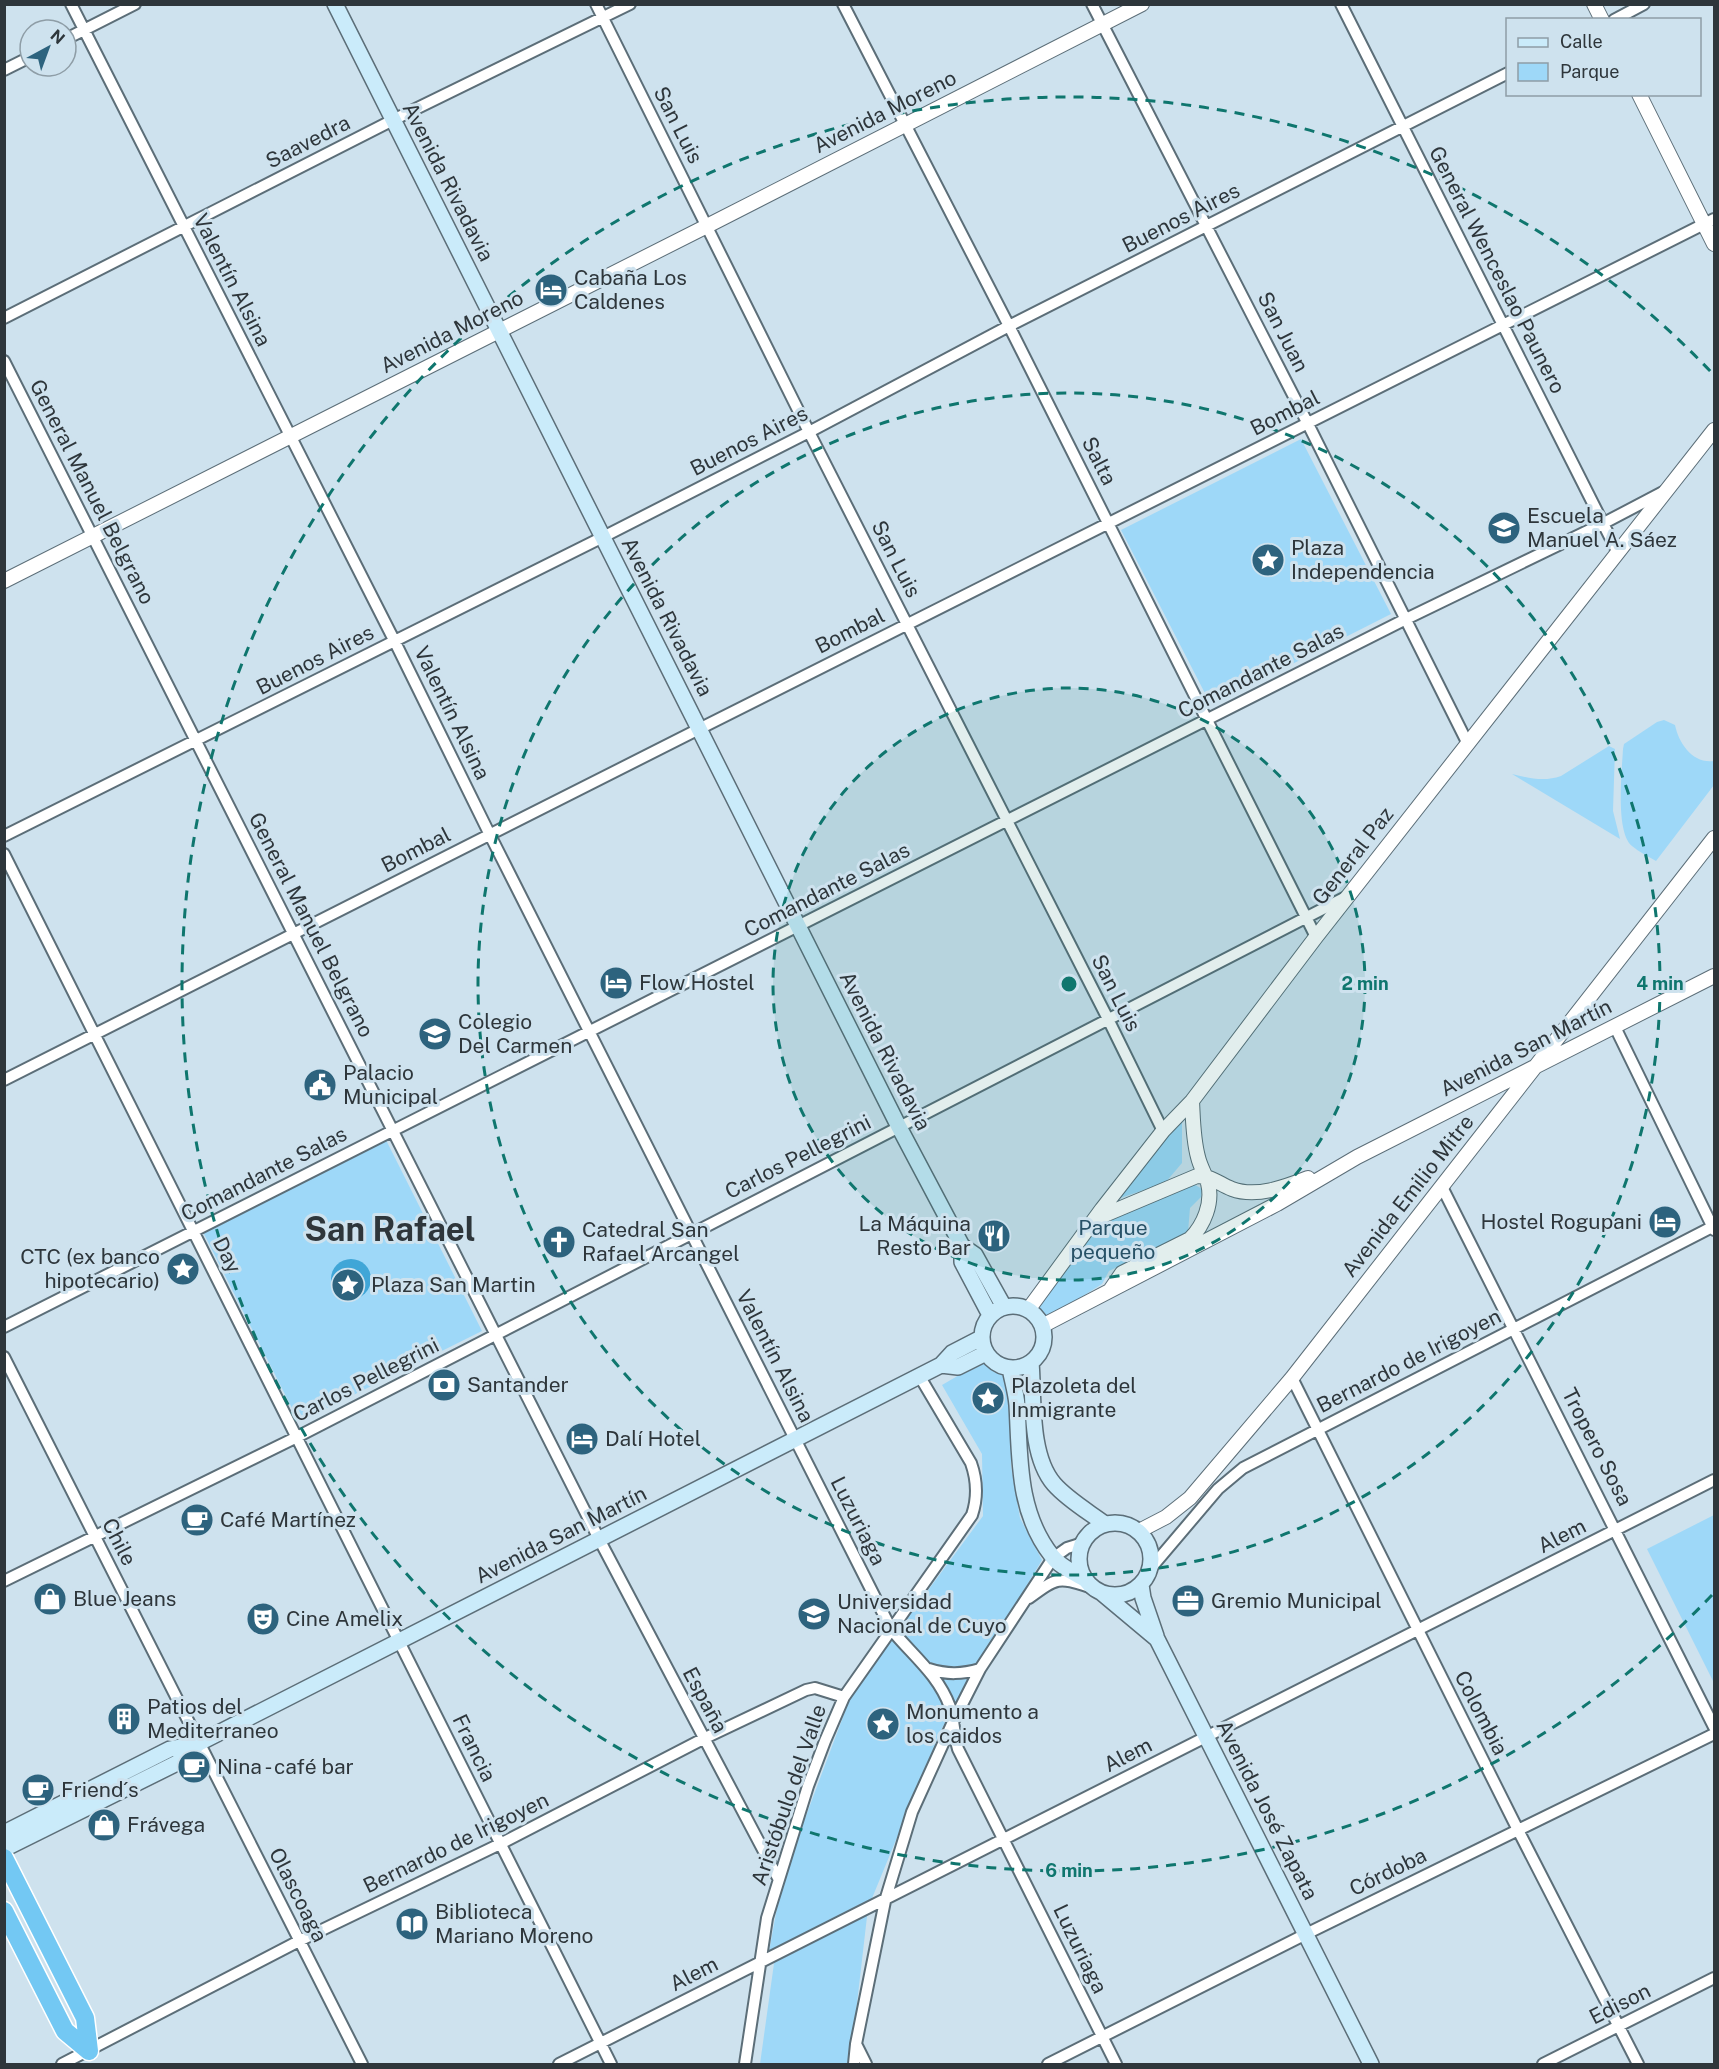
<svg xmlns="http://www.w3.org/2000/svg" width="1719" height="2069" font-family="'Public Sans',sans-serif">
	<rect width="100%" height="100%" fill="#cee2ee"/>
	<!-- green -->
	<path fill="#9ed8f8" d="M1301,439l90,175 -180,91 -90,-175z
		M1664,720l11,5c4,19 18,39 39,36v24l-58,76c-8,-5 -17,-9 -24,-15 -17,-14 -10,-76 -9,-97l1,-5 33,-22z
		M1609,746l6,3 -2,62 7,28 -108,-65c17,4 32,8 49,2z
		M1182,1120v43l-17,20 -48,16 59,-78z
		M386,1140l96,191 -183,91 -96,-190z
		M1192,1183l10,6 -1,8 -11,11 -2,24 -79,39 -7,13 -57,36 -11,-12 62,-90z
		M985,1360l21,19 5,41v46l9,52 22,42 -100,168 -74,180 -18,156h-90l16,-115 -7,3 13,-72 70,-187 131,-177 -1,-62 -40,-69z
		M1714,1515v168l-67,-134z"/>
	<!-- water -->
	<path fill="#40a6d7" d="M331 1279a20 20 0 1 1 40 0a20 20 0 1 1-40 0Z"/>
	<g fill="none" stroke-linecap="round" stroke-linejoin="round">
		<defs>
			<path id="minor" d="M71,4l324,638 95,193 401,794c21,26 47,45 59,78 4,13 4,28 8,42l158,315
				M596,4l213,428 299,587 55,112
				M843,4l166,322 307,611
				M1092,4l216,420 160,320
				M1341,4l277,549
				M1614,20l30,-16
				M66,39l69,-35
				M4,70l26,-13
				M4,318l389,-198 237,-116
				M4,361l595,1178 179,339
				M4,836l599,-299 206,-105 200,-106 499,-253
				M4,854l607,1210
				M1615,1027l99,203
				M4,1080l695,-351 1015,-510
				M1442,1187l272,540
				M4,1327l1402,-708 196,-95 63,-33
				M4,1357l358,707
				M1292,1378l226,452 120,234
				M1151,1568l67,-79 25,-21 471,-242
				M4,1581l293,-144 1049,-540
				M1029,1598c30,-22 29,-21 64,-10
				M929,1669c19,6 33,5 51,0
				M857,2046l9,18
				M62,2064l237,-123 201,-97 203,-105 103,-49 9,-2 29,9
				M559,2064l1155,-584
				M745,2064l22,-146 41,-132 17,-45 19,-44 128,-182c6,-18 5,-35 -1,-52l-51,-86
				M854,2064l2,-20 29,-143 27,-89 40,-88 28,-55 73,-111 14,-10 16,-5
				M1048,2064l258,-130 408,-200
				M1543,2064l171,-86"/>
			<path id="tertiary" d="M1594,4l8,16
				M1639,94l75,150
				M4,581l703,-355 435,-222
				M1095,1219l102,-43c15,0 22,8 35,13 24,9 53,-2 76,-11
				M1111,1289l11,-16 68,-34c14,-14 23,-36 18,-56 -3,-9 -8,-17 -10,-26 -5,-18 -5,-38 -6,-56
				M1028,1310l74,-101 61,-78 29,-30 124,-164 398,-507
				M1042,1326l235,-122 80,-47 357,-181
				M1139,1531l27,-14 24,-19 102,-120 422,-540"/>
			<path id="secondary" d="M335,4l564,1123 63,119 13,9 29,52
				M962,1246v16l28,53
				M982 1337a31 31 0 1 1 62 0a31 31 0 1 1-62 0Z
				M1031,1362c3,36 -2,93 23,122 14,16 35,28 51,40
				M941,1365l17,2 28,-14
				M1010,1368c2,12 6,24 7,37 3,52 0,107 35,151 8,11 23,17 34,24
				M1079 1559a36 36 0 1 1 72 0a36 36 0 1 1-72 0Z
				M1141,1585l2,13 13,38
				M1102,1593l55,46 214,425
				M4,1833l166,-84 29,-6
				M4,1849l173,-86 22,-20 742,-378 11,-12 29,-15"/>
			<path id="trunk" d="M4,1858l81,160 4,33 -24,-20 -61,-120"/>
		</defs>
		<!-- minor casing -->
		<use href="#minor" stroke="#5c6e78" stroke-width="14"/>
		<!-- tertiary casing -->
		<use href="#tertiary" stroke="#5c6e78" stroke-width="16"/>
		<!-- secondary casing -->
		<use href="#secondary" stroke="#5c6e78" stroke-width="18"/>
		<!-- trunk casing -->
		<use href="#trunk" stroke="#fff" stroke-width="21"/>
		<!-- minor -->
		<use href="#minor" stroke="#fff" stroke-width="10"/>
		<!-- tertiary -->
		<use href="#tertiary" stroke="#fff" stroke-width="14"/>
		<!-- secondary -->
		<use href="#secondary" stroke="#caebfa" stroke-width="15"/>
		<!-- trunk -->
		<use href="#trunk" stroke="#73c8f3" stroke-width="18"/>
	</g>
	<!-- distance rings -->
	<circle cx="1069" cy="984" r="296" fill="#0f766e" fill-opacity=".12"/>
	<g fill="none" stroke="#0f766e" stroke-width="3" stroke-dasharray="10 8">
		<circle cx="1069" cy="984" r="296"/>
		<circle cx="1069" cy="984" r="591"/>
		<path d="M1712 1595A887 887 0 1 1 1712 373"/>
	</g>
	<!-- icons -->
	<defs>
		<symbol id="hotel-disc" viewBox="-11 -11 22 22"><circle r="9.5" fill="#2d637e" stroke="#cee2ee"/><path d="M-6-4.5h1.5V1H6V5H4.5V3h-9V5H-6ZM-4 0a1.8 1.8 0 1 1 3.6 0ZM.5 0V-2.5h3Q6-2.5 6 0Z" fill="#fff"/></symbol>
		<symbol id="school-disc" viewBox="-11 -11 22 22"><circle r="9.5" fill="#2d637e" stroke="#cee2ee"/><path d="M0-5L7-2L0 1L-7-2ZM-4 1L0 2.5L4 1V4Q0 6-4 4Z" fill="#fff"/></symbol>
		<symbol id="sight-disc" viewBox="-11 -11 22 22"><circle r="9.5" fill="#2d637e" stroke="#cee2ee"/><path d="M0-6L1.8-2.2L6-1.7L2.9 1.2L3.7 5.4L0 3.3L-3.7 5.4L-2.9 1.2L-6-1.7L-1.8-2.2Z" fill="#fff"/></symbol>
		<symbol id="civic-disc" viewBox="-11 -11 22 22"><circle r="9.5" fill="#2d637e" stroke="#cee2ee"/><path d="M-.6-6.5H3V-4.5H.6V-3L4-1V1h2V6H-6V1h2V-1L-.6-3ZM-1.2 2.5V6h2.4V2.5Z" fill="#fff"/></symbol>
		<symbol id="restaurant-disc" viewBox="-11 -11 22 22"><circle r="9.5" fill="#2d637e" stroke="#cee2ee"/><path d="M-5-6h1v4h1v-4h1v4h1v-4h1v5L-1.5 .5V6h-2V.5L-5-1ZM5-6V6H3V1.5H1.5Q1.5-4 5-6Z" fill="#fff"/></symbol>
		<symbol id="church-disc" viewBox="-11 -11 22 22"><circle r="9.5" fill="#2d637e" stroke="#cee2ee"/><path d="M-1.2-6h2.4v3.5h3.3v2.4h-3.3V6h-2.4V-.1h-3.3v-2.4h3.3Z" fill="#fff"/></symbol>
		<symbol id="bank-disc" viewBox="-11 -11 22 22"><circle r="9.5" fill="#2d637e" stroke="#cee2ee"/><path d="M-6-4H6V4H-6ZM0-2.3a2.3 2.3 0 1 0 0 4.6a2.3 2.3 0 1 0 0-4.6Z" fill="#fff"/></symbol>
		<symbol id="cafe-disc" viewBox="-11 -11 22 22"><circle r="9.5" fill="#2d637e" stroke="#cee2ee"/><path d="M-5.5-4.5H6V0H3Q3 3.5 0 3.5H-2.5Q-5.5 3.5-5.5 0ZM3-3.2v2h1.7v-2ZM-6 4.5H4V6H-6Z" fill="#fff"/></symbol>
		<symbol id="shop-disc" viewBox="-11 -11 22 22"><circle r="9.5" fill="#2d637e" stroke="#cee2ee"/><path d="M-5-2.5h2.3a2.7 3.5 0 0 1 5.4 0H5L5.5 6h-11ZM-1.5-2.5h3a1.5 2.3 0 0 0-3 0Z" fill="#fff"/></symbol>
		<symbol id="office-disc" viewBox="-11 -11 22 22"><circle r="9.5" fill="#2d637e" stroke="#cee2ee"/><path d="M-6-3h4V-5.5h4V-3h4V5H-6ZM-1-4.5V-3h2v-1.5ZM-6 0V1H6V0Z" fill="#fff"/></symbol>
		<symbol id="university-disc" viewBox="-11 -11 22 22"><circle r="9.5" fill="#2d637e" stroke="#cee2ee"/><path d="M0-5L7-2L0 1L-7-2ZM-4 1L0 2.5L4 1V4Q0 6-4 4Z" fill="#fff"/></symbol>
		<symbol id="theatre-disc" viewBox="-11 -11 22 22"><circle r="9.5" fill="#2d637e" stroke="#cee2ee"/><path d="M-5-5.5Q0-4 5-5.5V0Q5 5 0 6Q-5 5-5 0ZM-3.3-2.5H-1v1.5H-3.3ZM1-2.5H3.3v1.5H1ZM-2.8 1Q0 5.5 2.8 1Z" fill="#fff"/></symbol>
		<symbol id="building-disc" viewBox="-11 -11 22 22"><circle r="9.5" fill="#2d637e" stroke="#cee2ee"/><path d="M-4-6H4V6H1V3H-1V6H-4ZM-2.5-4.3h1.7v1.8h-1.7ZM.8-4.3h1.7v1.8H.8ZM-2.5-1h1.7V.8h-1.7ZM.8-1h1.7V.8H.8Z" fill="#fff"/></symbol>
		<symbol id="library-disc" viewBox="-11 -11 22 22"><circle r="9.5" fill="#2d637e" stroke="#cee2ee"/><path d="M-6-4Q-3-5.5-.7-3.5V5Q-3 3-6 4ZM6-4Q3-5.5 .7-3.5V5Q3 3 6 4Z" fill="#fff"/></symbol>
	</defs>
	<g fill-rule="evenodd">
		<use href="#hotel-disc" x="532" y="271" width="38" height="38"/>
		<use href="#school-disc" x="1485" y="509" width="38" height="38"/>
		<use href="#sight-disc" x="1249" y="541" width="38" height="38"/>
		<use href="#hotel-disc" x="597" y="964" width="38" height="38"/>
		<use href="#school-disc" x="416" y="1015" width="38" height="38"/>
		<use href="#civic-disc" x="301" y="1066" width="38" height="38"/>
		<use href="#hotel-disc" x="1646" y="1203" width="38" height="38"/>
		<use href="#restaurant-disc" x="975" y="1217" width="38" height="38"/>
		<use href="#church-disc" x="540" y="1223" width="38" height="38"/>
		<use href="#sight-disc" x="164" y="1250" width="38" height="38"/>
		<use href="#sight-disc" x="329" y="1266" width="38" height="38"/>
		<use href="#bank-disc" x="425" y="1366" width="38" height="38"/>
		<use href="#sight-disc" x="969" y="1379" width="38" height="38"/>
		<use href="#hotel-disc" x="563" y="1420" width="38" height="38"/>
		<use href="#cafe-disc" x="178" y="1501" width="38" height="38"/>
		<use href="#shop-disc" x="31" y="1580" width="38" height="38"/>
		<use href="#office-disc" x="1169" y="1582" width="38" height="38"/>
		<use href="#university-disc" x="795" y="1595" width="38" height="38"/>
		<use href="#theatre-disc" x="244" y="1600" width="38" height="38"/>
		<use href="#building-disc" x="105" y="1700" width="38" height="38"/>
		<use href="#sight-disc" x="864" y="1705" width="38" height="38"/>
		<use href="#cafe-disc" x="175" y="1748" width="38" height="38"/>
		<use href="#cafe-disc" x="19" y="1771" width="38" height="38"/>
		<use href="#shop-disc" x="85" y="1806" width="38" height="38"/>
		<use href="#library-disc" x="393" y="1905" width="38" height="38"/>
	</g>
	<g text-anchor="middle" stroke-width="6" stroke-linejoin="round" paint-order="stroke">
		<!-- street labels -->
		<g font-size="21" fill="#2e363b" stroke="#cee2ee">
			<text transform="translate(885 112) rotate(-27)" y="7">Avenida Moreno</text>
			<text transform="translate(678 125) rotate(63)" y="7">San Luis</text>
			<text transform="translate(308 142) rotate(-27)" y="7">Saavedra</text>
			<text transform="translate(448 182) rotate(63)" y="7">Avenida Rivadavia</text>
			<text transform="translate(1181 218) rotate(-27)" y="7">Buenos Aires</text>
			<text transform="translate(1497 270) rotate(63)" y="7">General Wenceslao Paunero</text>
			<text transform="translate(232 280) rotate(63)" y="7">Valentín Alsina</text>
			<text transform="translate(452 332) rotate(-27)" y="7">Avenida Moreno</text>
			<text transform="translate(1283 332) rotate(63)" y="7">San Juan</text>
			<text transform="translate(1285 413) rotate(-27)" y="7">Bombal</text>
			<text transform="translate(749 441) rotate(-27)" y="7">Buenos Aires</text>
			<text transform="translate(1099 461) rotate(63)" y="7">Salta</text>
			<text transform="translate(92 492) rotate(63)" y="7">General Manuel Belgrano</text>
			<text transform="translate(896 559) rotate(63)" y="7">San Luis</text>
			<text transform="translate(667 617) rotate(63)" y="7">Avenida Rivadavia</text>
			<text transform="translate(850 631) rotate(-27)" y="7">Bombal</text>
			<text transform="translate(315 660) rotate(-27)" y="7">Buenos Aires</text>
			<text transform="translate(1261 671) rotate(-27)" y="7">Comandante Salas</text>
			<text transform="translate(452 713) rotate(64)" y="7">Valentín Alsina</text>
			<text transform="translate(416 850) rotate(-27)" y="7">Bombal</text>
			<text transform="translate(1353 856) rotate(-52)" y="7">General Paz</text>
			<text transform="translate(827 890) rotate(-27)" y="7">Comandante Salas</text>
			<text transform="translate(311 925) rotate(63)" y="7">General Manuel Belgrano</text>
			<text transform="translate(1116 993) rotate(63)" y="7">San Luis</text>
			<text transform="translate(1526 1048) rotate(-27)" y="7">Avenida San Martín</text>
			<text transform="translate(885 1051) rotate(63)" y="7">Avenida Rivadavia</text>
			<text transform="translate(798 1157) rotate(-27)" y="7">Carlos Pellegrini</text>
			<text transform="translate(264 1174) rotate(-27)" y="7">Comandante Salas</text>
			<text transform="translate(1408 1196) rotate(-52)" y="7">Avenida Emilio Mitre</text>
			<text transform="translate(227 1255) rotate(63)" y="7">Day</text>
			<text transform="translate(775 1356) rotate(63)" y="7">Valentín Alsina</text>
			<text transform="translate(1409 1361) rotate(-27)" y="7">Bernardo de Irigoyen</text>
			<text transform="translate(366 1380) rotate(-27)" y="7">Carlos Pellegrini</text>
			<text transform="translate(1597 1447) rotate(63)" y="7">Tropero Sosa</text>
			<text transform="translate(858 1521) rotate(63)" y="7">Luzuriaga</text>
			<text transform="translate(561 1535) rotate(-27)" y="7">Avenida San Martín</text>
			<text transform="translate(1562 1536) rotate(-27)" y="7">Alem</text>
			<text transform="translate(119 1542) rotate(63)" y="7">Chile</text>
			<text transform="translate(705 1700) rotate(62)" y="7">España</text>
			<text transform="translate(1481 1713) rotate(63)" y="7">Colombia</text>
			<text transform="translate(474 1748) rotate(64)" y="7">Francia</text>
			<text transform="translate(1128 1755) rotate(-27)" y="7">Alem</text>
			<text transform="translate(789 1795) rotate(-71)" y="7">Aristóbulo del Valle</text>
			<text transform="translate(1267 1810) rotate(63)" y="7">Avenida José Zapata</text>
			<text transform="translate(456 1843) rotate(-26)" y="7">Bernardo de Irigoyen</text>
			<text transform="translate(1388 1872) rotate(-26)" y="7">Córdoba</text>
			<text transform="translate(298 1895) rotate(63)" y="7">Olascoaga</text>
			<text transform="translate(1080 1949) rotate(64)" y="7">Luzuriaga</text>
			<text transform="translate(694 1974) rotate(-27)" y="7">Alem</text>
			<text transform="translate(1620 2004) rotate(-27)" y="7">Edison</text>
		</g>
		<!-- poi labels -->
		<g font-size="21" fill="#2e363b" stroke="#cee2ee" text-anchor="start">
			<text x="574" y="285">Cabaña Los<tspan x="574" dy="24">Caldenes</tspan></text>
			<text x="1527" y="523">Escuela<tspan x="1527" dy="24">Manuel A. Sáez</tspan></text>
			<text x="1291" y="555">Plaza<tspan x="1291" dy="24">Independencia</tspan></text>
			<text x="639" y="990">Flow Hostel</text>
			<text x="458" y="1029">Colegio<tspan x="458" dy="24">Del Carmen</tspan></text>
			<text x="343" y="1080">Palacio<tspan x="343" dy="24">Municipal</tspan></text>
			<text x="1642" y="1229" text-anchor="end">Hostel Rogupani</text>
			<text x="971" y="1231" text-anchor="end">La Máquina<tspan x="971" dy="24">Resto Bar</tspan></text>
			<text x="582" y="1237">Catedral San<tspan x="582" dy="24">Rafael Arcangel</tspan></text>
			<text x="160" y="1264" text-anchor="end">CTC (ex banco<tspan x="160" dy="24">hipotecario)</tspan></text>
			<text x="371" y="1292">Plaza San Martin</text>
			<text x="467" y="1392">Santander</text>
			<text x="1011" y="1393">Plazoleta del<tspan x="1011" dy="24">Inmigrante</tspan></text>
			<text x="605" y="1446">Dalí Hotel</text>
			<text x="220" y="1527">Café Martínez</text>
			<text x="73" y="1606">Blue Jeans</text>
			<text x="1211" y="1608">Gremio Municipal</text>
			<text x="837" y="1609">Universidad<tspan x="837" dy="24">Nacional de Cuyo</tspan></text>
			<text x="286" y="1626">Cine Amelix</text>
			<text x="147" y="1714">Patios del<tspan x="147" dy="24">Mediterraneo</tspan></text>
			<text x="906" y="1719">Monumento a<tspan x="906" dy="24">los caidos</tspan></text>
			<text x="217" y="1774">Nina - café bar</text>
			<text x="61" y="1797">Friend´s</text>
			<text x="127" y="1832">Frávega</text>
			<text x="435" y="1919">Biblioteca<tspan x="435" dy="24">Mariano Moreno</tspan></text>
		</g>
		<!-- park labels -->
		<g font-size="21" fill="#285267" stroke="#cee2ee">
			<text x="1113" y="1235">Parque<tspan x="1113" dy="24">pequeño</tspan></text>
		</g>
		<!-- town labels -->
		<g font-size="33" font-weight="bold" fill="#2e363b" stroke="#cee2ee">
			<text x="390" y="1241">San Rafael</text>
		</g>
	</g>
	<circle cx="1069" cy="984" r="9" fill="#0f766e" stroke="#cee2ee" stroke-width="3"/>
	<g font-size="18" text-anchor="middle" font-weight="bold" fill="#0f766e" stroke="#cee2ee" stroke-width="6" stroke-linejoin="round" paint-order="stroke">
		<text x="1365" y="990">2 min</text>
		<text x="1660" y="990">4 min</text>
		<text x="1069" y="1877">6 min</text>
	</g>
	<!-- border -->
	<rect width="1719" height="2069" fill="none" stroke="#2e363b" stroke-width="12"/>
	<!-- legend -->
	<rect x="1506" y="18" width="195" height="78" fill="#cee2ee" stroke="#8e9da6" stroke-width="1.5"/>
	<rect x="1518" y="38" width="30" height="9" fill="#caebfa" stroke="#8e9da6" stroke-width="1.5"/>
	<text x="1560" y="48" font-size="18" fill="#2e363b">Calle</text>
	<rect x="1518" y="63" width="30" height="18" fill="#9ed8f8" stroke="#8e9da6" stroke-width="1.5"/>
	<text x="1560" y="78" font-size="18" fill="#2e363b">Parque</text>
	<!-- north arrow -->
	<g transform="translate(48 48) rotate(41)"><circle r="28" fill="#cee2ee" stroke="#8e9da6" stroke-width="1.5"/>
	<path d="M0-4.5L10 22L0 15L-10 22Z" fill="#2d637e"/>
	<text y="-9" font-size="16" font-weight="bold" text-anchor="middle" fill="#2e363b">N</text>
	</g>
</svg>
